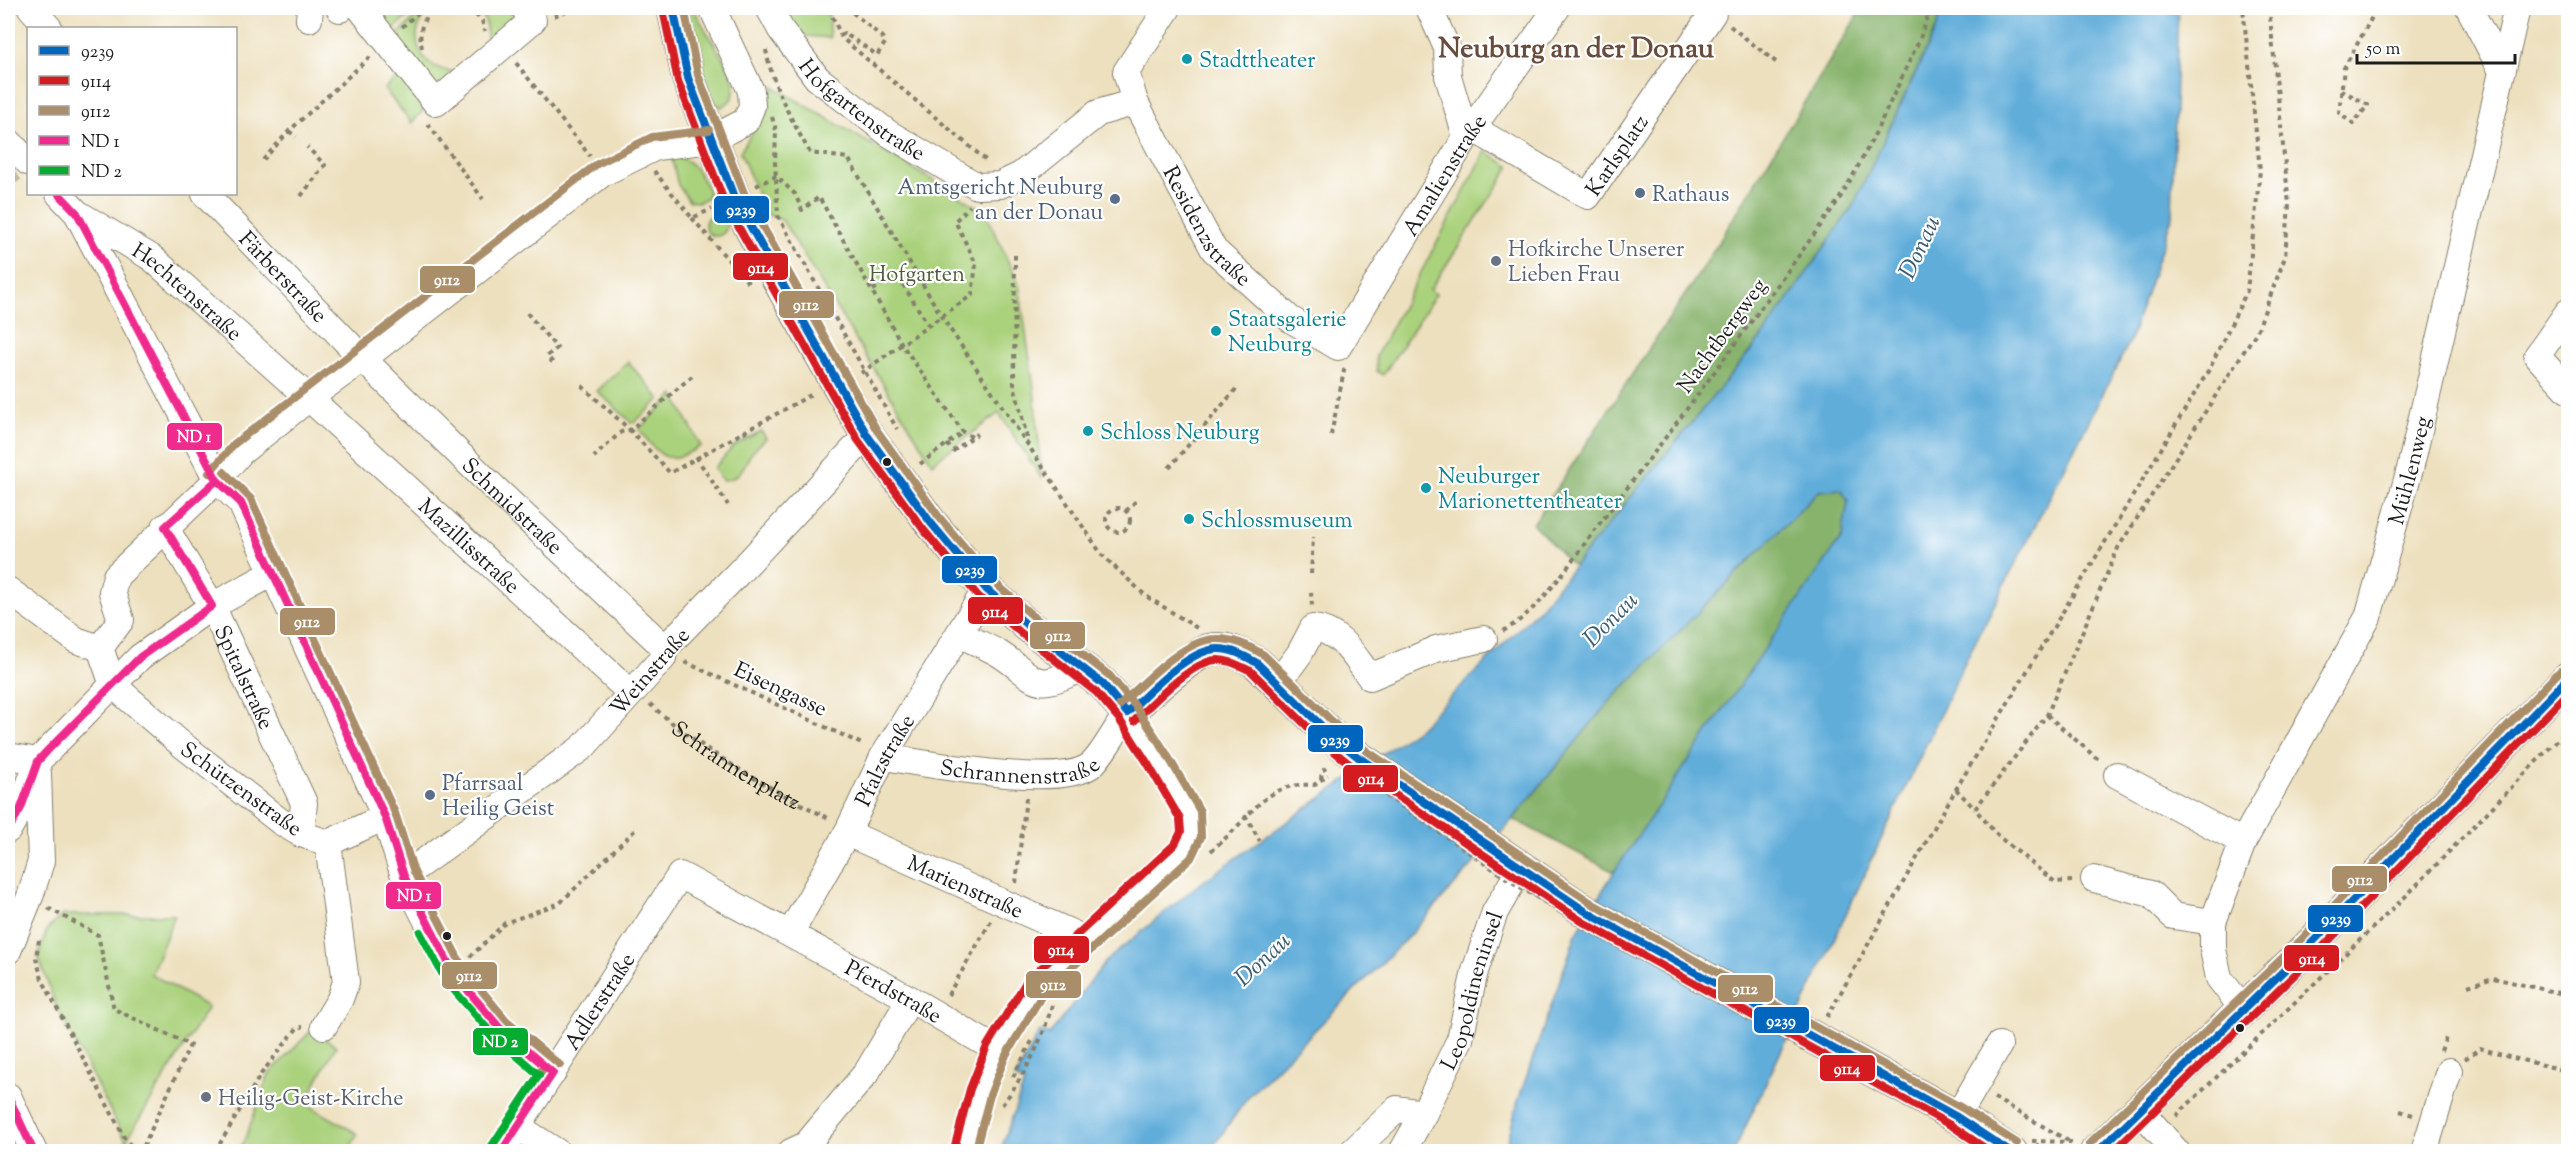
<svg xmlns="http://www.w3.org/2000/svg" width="2576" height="1159" font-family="'Sorts Mill Goudy',serif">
	<rect width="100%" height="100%" fill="#fff"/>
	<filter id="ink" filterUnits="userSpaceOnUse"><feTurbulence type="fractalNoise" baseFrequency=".0167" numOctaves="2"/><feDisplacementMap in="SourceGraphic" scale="12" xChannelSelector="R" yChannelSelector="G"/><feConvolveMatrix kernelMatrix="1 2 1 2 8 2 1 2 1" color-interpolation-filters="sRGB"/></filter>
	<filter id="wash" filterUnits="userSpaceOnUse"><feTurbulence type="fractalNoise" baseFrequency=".008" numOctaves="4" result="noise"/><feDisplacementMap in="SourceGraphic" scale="24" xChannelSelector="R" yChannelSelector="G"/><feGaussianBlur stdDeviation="1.35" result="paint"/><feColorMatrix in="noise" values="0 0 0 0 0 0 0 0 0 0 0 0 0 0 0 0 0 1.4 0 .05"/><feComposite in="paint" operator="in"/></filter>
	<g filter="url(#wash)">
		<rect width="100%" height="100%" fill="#ede0be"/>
		<!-- green -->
		<path fill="#aad17c" stroke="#63764c" stroke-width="1.5" d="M368,8h49l-28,26z
			M425,8l2,3c-22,29 -6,58 29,61l-18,24 -45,-57z
			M475,8h42l9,12 -38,23 -3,-23z
			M686,8h7c7,12 14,25 22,37 9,17 35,49 6,62l-10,-7 -3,-8z
			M785,8h47l-4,9 2,21 -36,-3z
			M399,76l26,32 -13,15 -28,-34z
			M774,87l211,124 34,74 15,104 8,90 -43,-66 -67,50 -150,-243 -16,-6 -26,-62 24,-38z
			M1486,151l24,16 -80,123 6,4 -53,81 -6,-4 -1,-15z
			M671,156c22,1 28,18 38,35l-2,7 -8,4 -10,-1 -11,-16z
			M705 225a11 11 0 1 1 22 0a11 11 0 1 1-22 0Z
			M628,362l32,37 -25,23h-4l-34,-31z
			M674,395l27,51c-34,20 -39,14 -62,-17z
			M761,431l5,7c-5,6 -13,12 -17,19 -6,11 -11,24 -27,23l-8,-12 21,-23z
			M62,915h113l-24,59 57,33 -82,134 -70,-135 -18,-50 9,-26z
			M312,1030l24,16 -31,57 53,31 -10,17 -112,1 8,-10 25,-68z"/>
		<!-- forest -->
		<path fill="#87b36c" stroke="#526844" stroke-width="1.5" d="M1862,8h78l-3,18 -84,180 -88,127 -191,234 -41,-43 173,-261z
			M1841,489l7,12 -6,36 -228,335 -101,-53 95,-116 194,-196 18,-16z"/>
		<!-- water -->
		<path fill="#61adda" stroke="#3e647b" stroke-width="1.5" d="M1940,8h238l-6,209 -42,124 -165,321 -231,489h-229l13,-50 58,-167 38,-62 95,-142 133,-193 6,-36 -7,-12 -22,2 -211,212 -95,116 -101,114 -164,164 -38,54 -210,1 24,-69 -9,-5 25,-47 9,4 57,-74 88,-73 225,-160 121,-120 225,-275 88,-127 84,-179z"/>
	</g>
	<g filter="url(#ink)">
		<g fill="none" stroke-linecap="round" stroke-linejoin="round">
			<!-- minor-tunnel -->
			<path stroke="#c3b99e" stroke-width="26" stroke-dasharray="26 13" stroke-linecap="butt" d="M8,173l5,-4"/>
			<defs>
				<g id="minor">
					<path d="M31,8l18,20"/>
					<path d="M339,8l1,1"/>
					<path d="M360,8l76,95 97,-83 -9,-12"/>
					<path id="s2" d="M769,8l12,22 36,48 71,55 89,53 23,-1 21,-10 77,-62 37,-11"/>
					<path id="s3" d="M1168,8l-42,64 9,30 79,148 76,69 48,28 128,-210 91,-129"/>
					<path d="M1429,8l18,40 1,28 18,61"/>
					<path d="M2469,8l33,63"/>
					<path d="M309,19l1,-11"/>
					<path id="s4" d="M1474,129l114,67 125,-183 -7,-5"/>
					<path d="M8,141l20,21"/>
					<path id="s5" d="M59,194l18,19 75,45 157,140 321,294"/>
					<path id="s6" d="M205,194l158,165 127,125 175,164"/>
					<path d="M77,213l140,267 24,23 144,314 19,59 50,98 45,53 54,46"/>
					<path d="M2568,312l-31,44 31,34"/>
					<path id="s7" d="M165,527l47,79 92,197 -3,31"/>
					<path d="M8,590l68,50 24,8"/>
					<path d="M959,634c12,6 27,12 39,19 39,24 33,42 83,15"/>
					<path d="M1436,649l48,-10"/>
					<path d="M1278,683l22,-30 13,-25c28,3 41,28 57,49l60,-25"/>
					<path d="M8,756l30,5"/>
					<path id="s8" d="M883,757c42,6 177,33 208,8 11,-9 27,-39 36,-52l30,45 33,57c3,14 2,25 -7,36l-149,137 -37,62 -17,42 -16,60"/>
					<path d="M2117,775l126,67"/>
					<path d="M385,817l-57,26 -27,-9 -20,-12 -101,-79 -67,-58 -13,-37 21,-28 -9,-28 4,-16 101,-96 24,-28 68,-54 54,-39 240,-186 53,-26 54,-7 36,-19 6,-15 -1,-15 -39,-83"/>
					<path d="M8,830l13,-22 17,-47 102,-104 72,-51 61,-33"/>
					<path id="s9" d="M847,833l238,106"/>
					<path d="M404,876l179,-129 80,-89 2,-10 83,-85 119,-128"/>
					<path d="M2094,879l57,15 22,22 40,6"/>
					<path id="s10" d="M790,934l59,-105 34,-72 103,-168"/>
					<path d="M8,951l23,-57 10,-33 -3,-88"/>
					<path id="s11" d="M2243,1009l-24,-31 -6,-29v-27l30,-80 125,-225 42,-148 107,-461"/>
					<path d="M324,1026l16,-27 6,-17 -18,-139"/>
					<path d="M8,1096l26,56"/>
					<path d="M2139,1109l38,43"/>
					<path d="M1957,1117l42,-72"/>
					<path d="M518,1127l39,25"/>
					<path id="s12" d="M501,1152l179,-277 230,124 87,51"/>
					<path d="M791,1152l15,-7 61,-73 43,-73"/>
					<path d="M1352,1152l45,-43 27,4"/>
					<path id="s13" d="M1402,1152l22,-39 36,-74 15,-68 20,-59 25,-43"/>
					<path d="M2424,1152l25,-81"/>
				</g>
				<path id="major" d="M673,8l15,70 46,119 50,93 83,145 64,88 55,66 41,36 76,59 24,29c18,-16 60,-57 82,-63 17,-4 34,5 48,13l76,74 25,20 230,156 369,204 54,35
					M2096,1152l211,-204 261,-270"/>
			</defs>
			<!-- minor casing -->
			<use href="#minor" stroke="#847e6d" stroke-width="28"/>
			<!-- major casing -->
			<use href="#major" stroke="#847e6d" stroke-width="34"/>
			<!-- path -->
			<g stroke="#847e6d" stroke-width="4" stroke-dasharray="4.5 4.5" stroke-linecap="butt">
				<path d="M426,8l6,7"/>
				<path d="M469,8l13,13 3,10"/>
				<path d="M833,8l-1,8 10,22 146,124"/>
				<path d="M554,16l21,-8"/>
				<path d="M1730,26l47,37"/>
				<path d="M402,27l21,-19"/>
				<path d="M840,35l4,-2 33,22 8,-12 -3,-6 -30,-25 2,-4"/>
				<path d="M422,48c-4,-17 0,-30 14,-40"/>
				<path d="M766,50c7,38 26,70 44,103l38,5 94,159 160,238 44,41 51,32"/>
				<path d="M516,63l74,93"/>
				<path d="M2341,90l27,15 -15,19 -14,-11 5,-45 33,-60"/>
				<path d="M772,117l4,13 -1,32 3,54 119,213"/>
				<path d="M428,124l55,75"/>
				<path d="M289,131l7,6"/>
				<path d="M263,160l26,-29 81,-74"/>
				<path d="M654,171l38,47 20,-9"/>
				<path d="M756,186l20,-10 19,18 7,16 17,-13 84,149 60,86 13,7"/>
				<path d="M301,196l24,-31 -18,-18"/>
				<path d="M692,218l59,68"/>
				<path d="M1015,255l-1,130 14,56"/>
				<path d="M873,290l19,-12 8,2 29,46"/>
				<path d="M527,313l30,35 -10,8 6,7"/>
				<path d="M861,373l111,-78 4,-31 -21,-43 15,-15"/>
				<path d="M692,376l-62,54 40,43 144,-80"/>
				<path d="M582,386l48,44 -9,2 -27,25"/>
				<path d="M1331,435l14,-69"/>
				<path d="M947,444l6,7 24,-17"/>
				<path d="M696,457l32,48"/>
				<path d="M920,464l43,-32"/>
				<path d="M1169,468l67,-79"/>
				<circle cx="1118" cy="520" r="12"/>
				<path d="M1126,511l10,-10"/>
				<path d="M1311,574l2,-37"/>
				<path d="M1311,592l1,14"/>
				<path d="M1503,631c38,-20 70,-73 97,-108 82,-105 160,-213 238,-322 26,-42 47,-87 68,-133 9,-19 20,-39 23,-60"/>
				<path d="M685,662l179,83"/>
				<path id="s1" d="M650,704c53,48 117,83 180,115"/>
				<path d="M2047,715l53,46"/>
				<path d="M1321,779l1,-8 4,-3"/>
				<path d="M1956,789l19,20"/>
				<path d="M1245,815l15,26"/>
				<path d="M1211,851c6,-6 14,-12 21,-19 26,-27 41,-50 82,-47l14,-10"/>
				<path d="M2072,881l-17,1 -57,-46 -23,-27 72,-94 71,-167 139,-217 28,-74 4,-52 -20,-197"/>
				<path d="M1016,883l10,-85"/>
				<path d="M48,908l50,27 16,74 76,36 -49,107"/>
				<path d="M39,940l-3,18 6,21 84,162 13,11"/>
				<path d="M470,957l35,-34 55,-20 75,-73"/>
				<path d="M2468,986l25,-8 75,17"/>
				<path d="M948,995l43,-74"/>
				<path d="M1827,1017l129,-228 254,-421 37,-77 13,-121 -17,-162"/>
				<path d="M2441,1051l6,-17"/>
				<path d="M2465,1059l15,-11 25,8 63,15"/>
				<path d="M1013,1077l20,-38"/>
				<path d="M1994,1098l76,44"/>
				<path d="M1002,1105c23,-31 40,-63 50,-100"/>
				<path d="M2400,1111l13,4"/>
				<path d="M2176,1116l232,-222 160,-165"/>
				<path d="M2032,1141l40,1"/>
				<path d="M2036,1144l9,8"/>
				<path d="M215,1152l46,-78 37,-47h5"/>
			</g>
			<!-- minor -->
			<use href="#minor" stroke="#fff" stroke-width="26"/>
			<!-- major -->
			<use href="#major" stroke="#fff" stroke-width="32"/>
			<!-- path-bridge -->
			<path stroke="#847e6d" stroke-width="4" stroke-dasharray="4.5 4.5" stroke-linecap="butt" d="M1349,770l163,112 68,42 227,128"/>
			<defs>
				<path id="bus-1" d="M673,8l15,70 46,119 133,238 64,88 55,66 41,36 76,59 24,29
					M1127,713c21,-19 61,-64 91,-64 14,0 27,7 39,14l76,74 25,20 230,156 369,204 53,35
					M2097,1152l210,-204 261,-270"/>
				<path id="bus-2" d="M663,10l15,71 46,120 134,239 65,89 55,67 43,37 75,59 23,27 29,45 32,55 1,13 -6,12 -149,138 -39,64 -17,43 -16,60
					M1134,721c18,-17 57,-59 82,-61 12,-1 24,6 35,11l75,74 25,20 232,157 369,204 39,26
					M2112,1152l203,-197 253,-262"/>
				<path id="bus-3" d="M684,8l14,67 46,118 132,236 63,88 55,65 40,35 76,59 26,31 30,46 34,58 1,26 -10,21 -149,137 -36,60 -16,40 -15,57
					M224,472l27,27 144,314 19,59 49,96 43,52 54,45
					M209,473l25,-29 363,-280 55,-27 57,-7
					M1120,705c23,-21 63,-65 95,-66 18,-1 34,7 49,16l76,74 24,20 229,155 369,204 55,35
					M2089,1144l211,-203 260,-270
					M492,1146l52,-79"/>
				<path id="bus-4" d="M59,194l18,19 140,267 24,23 144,314 19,59 50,98 45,53 54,46 -52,79
					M8,830l13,-22 17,-47 10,-11 92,-93 72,-51 -47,-79 52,-47
					M8,1096l26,56"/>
				<path id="bus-5" d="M420,932l26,49 46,53 47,41 -47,71"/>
			</defs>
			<!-- bus-1 casing -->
			<use href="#bus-1" stroke="#fff" stroke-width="12"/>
			<!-- bus-2 casing -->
			<use href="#bus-2" stroke="#fff" stroke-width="12"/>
			<!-- bus-3 casing -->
			<use href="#bus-3" stroke="#fff" stroke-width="12"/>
			<!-- bus-4 casing -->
			<use href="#bus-4" stroke="#fff" stroke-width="12"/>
			<!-- bus-5 casing -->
			<use href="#bus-5" stroke="#fff" stroke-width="12"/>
			<!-- bus-1 -->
			<use href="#bus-1" stroke="#0065bd" stroke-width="8"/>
			<!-- bus-2 -->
			<use href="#bus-2" stroke="#d41c20" stroke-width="8"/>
			<!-- bus-3 -->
			<use href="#bus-3" stroke="#aa8e6a" stroke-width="8"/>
			<!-- bus-4 -->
			<use href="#bus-4" stroke="#ef2b8d" stroke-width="8"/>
			<!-- bus-5 -->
			<use href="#bus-5" stroke="#05ac30" stroke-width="8"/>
		</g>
	</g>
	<!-- markers -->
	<g fill="#0f9aa8" stroke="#fff" stroke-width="2">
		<circle cx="1187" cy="59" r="6"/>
		<circle cx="1216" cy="331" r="6"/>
		<circle cx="1088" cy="431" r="6"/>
		<circle cx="1426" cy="488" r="6"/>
		<circle cx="1189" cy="519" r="6"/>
	</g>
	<g fill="#5c6f8a" stroke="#fff" stroke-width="2">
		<circle cx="1640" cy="193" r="6"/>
		<circle cx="1115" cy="199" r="6"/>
		<circle cx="430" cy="795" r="6"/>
	</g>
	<g fill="#6b7280" stroke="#fff" stroke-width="2">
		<circle cx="1496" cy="261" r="6"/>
		<circle cx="206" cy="1097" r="6"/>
	</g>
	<g fill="#1c1c1c" stroke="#fff" stroke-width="2">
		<circle cx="887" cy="462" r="5"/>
		<circle cx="447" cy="936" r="5"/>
		<circle cx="2240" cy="1028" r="5"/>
	</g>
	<g text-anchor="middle" stroke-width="4.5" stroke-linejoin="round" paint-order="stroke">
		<!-- culture labels -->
		<g font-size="22" fill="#0d838f" stroke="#fff" text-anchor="start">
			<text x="1199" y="67">Stadttheater</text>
			<text x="1228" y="326">Staatsgalerie<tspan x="1228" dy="25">Neuburg</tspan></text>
			<text x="1100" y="439">Schloss Neuburg</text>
			<text x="1438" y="483">Neuburger<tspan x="1438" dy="25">Marionettentheater</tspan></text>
			<text x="1201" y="527">Schlossmuseum</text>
		</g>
		<!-- street labels -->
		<g font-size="22" fill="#1c1c1c" stroke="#fff">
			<text dy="8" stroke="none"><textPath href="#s2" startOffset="140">Hofgartenstraße</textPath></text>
			<text dy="8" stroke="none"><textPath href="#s4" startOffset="182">Karlsplatz</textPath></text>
			<text dy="8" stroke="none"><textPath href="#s3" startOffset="636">Amalienstraße</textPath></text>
			<text dy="8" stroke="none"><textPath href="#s3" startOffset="252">Residenzstraße</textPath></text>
			<text dy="8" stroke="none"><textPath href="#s6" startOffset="114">Färberstraße</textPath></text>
			<text dy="8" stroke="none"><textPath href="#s5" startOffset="162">Hechtenstraße</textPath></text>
			<text transform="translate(1721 335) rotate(-54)" y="8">Nachtbergweg</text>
			<text dy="8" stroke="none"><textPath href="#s11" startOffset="591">Mühlenweg</textPath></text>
			<text dy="8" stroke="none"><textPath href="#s6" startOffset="438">Schmidstraße</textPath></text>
			<text dy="8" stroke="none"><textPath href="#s5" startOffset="542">Mazillisstraße</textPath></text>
			<text transform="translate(649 671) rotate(-49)" y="8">Weinstraße</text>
			<text dy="8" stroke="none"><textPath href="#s7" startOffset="170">Spitalstraße</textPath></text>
			<text transform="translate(781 688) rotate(25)" y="8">Eisengasse</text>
			<text dy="8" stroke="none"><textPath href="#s8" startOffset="138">Schrannenstraße</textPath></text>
			<text dy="8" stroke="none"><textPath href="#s10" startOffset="198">Pfalzstraße</textPath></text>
			<text dy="8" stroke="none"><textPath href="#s1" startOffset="106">Schrannenplatz</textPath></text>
			<text transform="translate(242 788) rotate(36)" y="8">Schützenstraße</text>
			<text dy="8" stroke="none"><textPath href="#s9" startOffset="130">Marienstraße</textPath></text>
			<text dy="8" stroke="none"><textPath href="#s13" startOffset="177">Leopoldineninsel</textPath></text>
			<text dy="8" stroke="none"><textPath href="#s12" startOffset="573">Pferdstraße</textPath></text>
			<text dy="8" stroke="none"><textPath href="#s12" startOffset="180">Adlerstraße</textPath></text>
		</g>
		<!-- service labels -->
		<g font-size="22" fill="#4e5e75" stroke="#fff" text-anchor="start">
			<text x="1103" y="194" text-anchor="end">Amtsgericht Neuburg<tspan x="1103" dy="25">an der Donau</tspan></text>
			<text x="1652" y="201">Rathaus</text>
			<text x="442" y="790">Pfarrsaal<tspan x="442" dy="25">Heilig Geist</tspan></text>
		</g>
		<!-- worship labels -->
		<g font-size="22" fill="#5b616d" stroke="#fff" text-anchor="start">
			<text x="1508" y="256">Hofkirche Unserer<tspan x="1508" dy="25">Lieben Frau</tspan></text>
			<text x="218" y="1105">Heilig-Geist-Kirche</text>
		</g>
		<!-- park labels -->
		<g font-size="22" fill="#4e5b3e" stroke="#fff">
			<text x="917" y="281">Hofgarten</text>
		</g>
		<!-- water labels -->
		<g font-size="24" font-style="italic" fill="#3b5d71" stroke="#fff">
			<text transform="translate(1919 247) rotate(-65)" y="8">Donau</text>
			<text transform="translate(1610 619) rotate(-45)" y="8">Donau</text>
			<text transform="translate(1262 959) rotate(-43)" y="8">Donau</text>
		</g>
		<!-- district labels -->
		<g font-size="28" font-weight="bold" fill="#674c3e" stroke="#fff">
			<text x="1576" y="57">Neuburg an der Donau</text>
		</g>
	</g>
	<g stroke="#fff" stroke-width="2">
		<rect x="713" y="195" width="57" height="29" rx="6" fill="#0065bd"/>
		<rect x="732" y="252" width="57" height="29" rx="6" fill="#d41c20"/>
		<rect x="419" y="265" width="57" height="29" rx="6" fill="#aa8e6a"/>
		<rect x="778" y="290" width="57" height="29" rx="6" fill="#aa8e6a"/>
		<rect x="166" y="422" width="57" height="29" rx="6" fill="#ef2b8d"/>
		<rect x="941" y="555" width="57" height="29" rx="6" fill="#0065bd"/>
		<rect x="967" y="596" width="57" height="29" rx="6" fill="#d41c20"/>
		<rect x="279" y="607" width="57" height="29" rx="6" fill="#aa8e6a"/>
		<rect x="1029" y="621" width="57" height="29" rx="6" fill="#aa8e6a"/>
		<rect x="1307" y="724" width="57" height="29" rx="6" fill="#0065bd"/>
		<rect x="1342" y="764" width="57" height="29" rx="6" fill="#d41c20"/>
		<rect x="2331" y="865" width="57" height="28" rx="6" fill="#aa8e6a"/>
		<rect x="385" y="881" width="57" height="29" rx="6" fill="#ef2b8d"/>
		<rect x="2307" y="904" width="57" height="29" rx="6" fill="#0065bd"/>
		<rect x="1033" y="935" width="57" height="29" rx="6" fill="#d41c20"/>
		<rect x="2283" y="944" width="57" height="28" rx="6" fill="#d41c20"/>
		<rect x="441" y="961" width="57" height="29" rx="6" fill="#aa8e6a"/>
		<rect x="1025" y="970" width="57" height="29" rx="6" fill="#aa8e6a"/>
		<rect x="1717" y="974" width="57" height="29" rx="6" fill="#aa8e6a"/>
		<rect x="1753" y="1006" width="57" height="28" rx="6" fill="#0065bd"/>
		<rect x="472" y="1027" width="57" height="29" rx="6" fill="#05ac30"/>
		<rect x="1819" y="1054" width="57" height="28" rx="6" fill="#d41c20"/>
	</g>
	<g font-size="16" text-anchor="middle" font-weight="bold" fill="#fff">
		<text x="741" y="215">9239</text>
		<text x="761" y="273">9114</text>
		<text x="447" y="285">9112</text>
		<text x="806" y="310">9112</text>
		<text x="194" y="442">ND 1</text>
		<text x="970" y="575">9239</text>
		<text x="995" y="617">9114</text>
		<text x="307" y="627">9112</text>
		<text x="1058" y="641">9112</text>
		<text x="1335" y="745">9239</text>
		<text x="1371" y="784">9114</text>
		<text x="2360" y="885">9112</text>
		<text x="414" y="901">ND 1</text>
		<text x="2336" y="924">9239</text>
		<text x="1061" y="955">9114</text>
		<text x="2312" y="964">9114</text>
		<text x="469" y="981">9112</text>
		<text x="1053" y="990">9112</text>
		<text x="1745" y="994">9112</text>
		<text x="1781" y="1026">9239</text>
		<text x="500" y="1047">ND 2</text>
		<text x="1847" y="1074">9114</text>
	</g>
	<!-- margin -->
	<rect width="2576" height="1159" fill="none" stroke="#fff" stroke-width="30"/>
	<!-- legend -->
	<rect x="27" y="27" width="210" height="168" fill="#ffffff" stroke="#a4a4a4" stroke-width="1.5"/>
	<rect x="39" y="46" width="30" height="9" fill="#0065bd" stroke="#a4a4a4" stroke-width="1.5"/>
	<text x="81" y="57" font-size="18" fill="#1c1c1c">9239</text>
	<rect x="39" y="76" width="30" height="9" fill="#d41c20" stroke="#a4a4a4" stroke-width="1.5"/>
	<text x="81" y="87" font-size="18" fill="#1c1c1c">9114</text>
	<rect x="39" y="106" width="30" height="9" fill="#aa8e6a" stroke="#a4a4a4" stroke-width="1.5"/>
	<text x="81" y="117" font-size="18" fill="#1c1c1c">9112</text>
	<rect x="39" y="136" width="30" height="9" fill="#ef2b8d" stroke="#a4a4a4" stroke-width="1.5"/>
	<text x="81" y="147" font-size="18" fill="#1c1c1c">ND 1</text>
	<rect x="39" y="166" width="30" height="9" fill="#05ac30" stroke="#a4a4a4" stroke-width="1.5"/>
	<text x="81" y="177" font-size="18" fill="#1c1c1c">ND 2</text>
	<!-- scale -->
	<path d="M2357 54v9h158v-9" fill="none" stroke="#1c1c1c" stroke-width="3"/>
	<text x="2366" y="54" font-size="18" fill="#1c1c1c" stroke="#ffffff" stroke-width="4.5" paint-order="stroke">50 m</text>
</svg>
